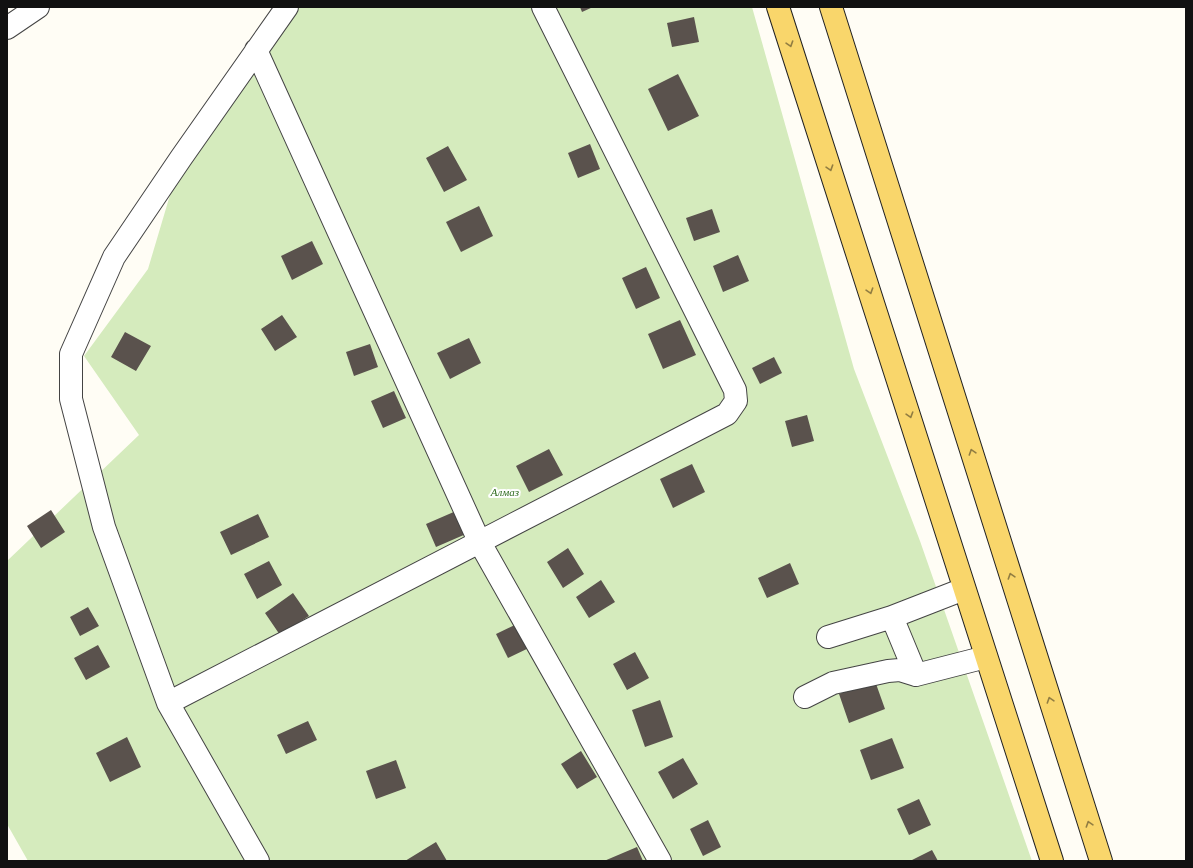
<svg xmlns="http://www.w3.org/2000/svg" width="1193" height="868" font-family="'Times New Roman',serif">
	<rect width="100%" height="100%" fill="#fffdf5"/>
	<!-- green -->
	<path fill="#d5ebbd" d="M287,7h465l102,362 66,172 112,320h-1004l-21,-37v-263l132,-126 -55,-79 64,-87 33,-111z"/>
	<!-- building -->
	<path fill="#5a524d" d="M580,7h13l-11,5z
		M694,17l5,25 -27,5 -5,-24z
		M678,74l21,42 -31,15 -20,-42z
		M590,144l10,25 -22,9 -10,-25z
		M448,146l19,34 -23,12 -18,-34z
		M479,206l14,30 -32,16 -15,-30z
		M712,209l8,23 -26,9 -8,-23z
		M312,241l11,23 -31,16 -11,-24z
		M738,255l11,26 -26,11 -10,-26z
		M646,267l14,31 -24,11 -14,-31z
		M282,315l15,22 -22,14 -14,-22z
		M680,320l16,35 -33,14 -15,-35z
		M125,332l26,14 -15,25 -25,-14z
		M469,338l12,25 -31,16 -13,-26z
		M370,344l8,23 -24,9 -8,-24z
		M774,357l8,16 -22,11 -8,-16z
		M394,391l12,27 -23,10 -12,-27z
		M807,415l7,26 -22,6 -7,-26z
		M549,449l14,26 -34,17 -13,-26z
		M692,464l13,28 -32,16 -13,-29z
		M51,510l14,22 -24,16 -14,-22z
		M456,511l10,23 -30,13 -10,-23z
		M258,514l11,23 -38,18 -11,-23z
		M568,548l16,26 -21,14 -16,-26z
		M269,561l13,24 -25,14 -13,-25z
		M790,563l9,21 -32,14 -9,-20z
		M601,580l14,22 -26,16 -13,-21z
		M293,593l16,23 -29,19 -15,-22z
		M88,607l11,19 -19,10 -10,-19z
		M521,622l12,24 -25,12 -12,-24z
		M98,645l12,22 -24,13 -12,-22z
		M635,652l14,26 -22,12 -14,-26z
		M875,681l10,28 -36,14 -10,-29z
		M660,700l13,37 -28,10 -13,-37z
		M308,721l9,19 -31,14 -9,-19z
		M127,737l14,30 -31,15 -14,-29z
		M892,738l12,30 -33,12 -11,-30z
		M581,751l16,26 -20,12 -16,-25z
		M683,758l15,26 -25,15 -15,-27z
		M396,760l10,28 -30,11 -10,-28z
		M919,799l12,26 -22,10 -12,-26z
		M708,820l13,27 -18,9 -13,-27z
		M436,842l11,19h-42z
		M637,847l6,14h-39z
		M932,850l6,11h-28z"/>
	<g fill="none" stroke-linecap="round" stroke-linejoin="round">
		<defs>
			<path id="minor" d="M7,28l31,-21
				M256,50l223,491 181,320
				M892,617l24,58
				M828,637l64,-20 72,-28
				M805,697l28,-14 55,-12 12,-1 16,5 70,-18
				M168,703l559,-289 9,-13 -1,-11 -192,-383
				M258,861l-90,-158 -64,-176 -33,-128v-45l43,-97 67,-99 106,-151"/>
			<path id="major" d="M778,7l274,854
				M831,7l270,854"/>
		</defs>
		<!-- minor casing -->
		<use href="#minor" stroke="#444" stroke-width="24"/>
		<!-- major casing -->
		<use href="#major" stroke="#222" stroke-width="24"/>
		<!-- minor -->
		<use href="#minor" stroke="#fff" stroke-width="22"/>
		<!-- major -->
		<use href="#major" stroke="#f9d66b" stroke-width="22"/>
	</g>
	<!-- one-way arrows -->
	<defs><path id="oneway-chevron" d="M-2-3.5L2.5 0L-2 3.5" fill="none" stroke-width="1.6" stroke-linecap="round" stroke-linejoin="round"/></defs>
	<g stroke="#917d42">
		<use href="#oneway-chevron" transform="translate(790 44) rotate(72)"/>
		<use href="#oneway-chevron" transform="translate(830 168) rotate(72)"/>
		<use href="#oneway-chevron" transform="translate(870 291) rotate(72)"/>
		<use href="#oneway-chevron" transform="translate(910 415) rotate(73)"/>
		<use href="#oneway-chevron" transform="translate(972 452) rotate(-108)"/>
		<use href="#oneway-chevron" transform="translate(1011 576) rotate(-108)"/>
		<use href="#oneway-chevron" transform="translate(1050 700) rotate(-108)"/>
		<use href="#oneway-chevron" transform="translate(1089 824) rotate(-108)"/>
	</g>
	<g text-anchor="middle" stroke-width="4" stroke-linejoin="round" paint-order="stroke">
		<!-- park labels -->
		<g font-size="11" font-style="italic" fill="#2f6b1f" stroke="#fff">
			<text x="505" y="496">Алмаз</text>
		</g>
	</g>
	<!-- border -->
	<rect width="1193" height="868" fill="none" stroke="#111111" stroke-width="16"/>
</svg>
